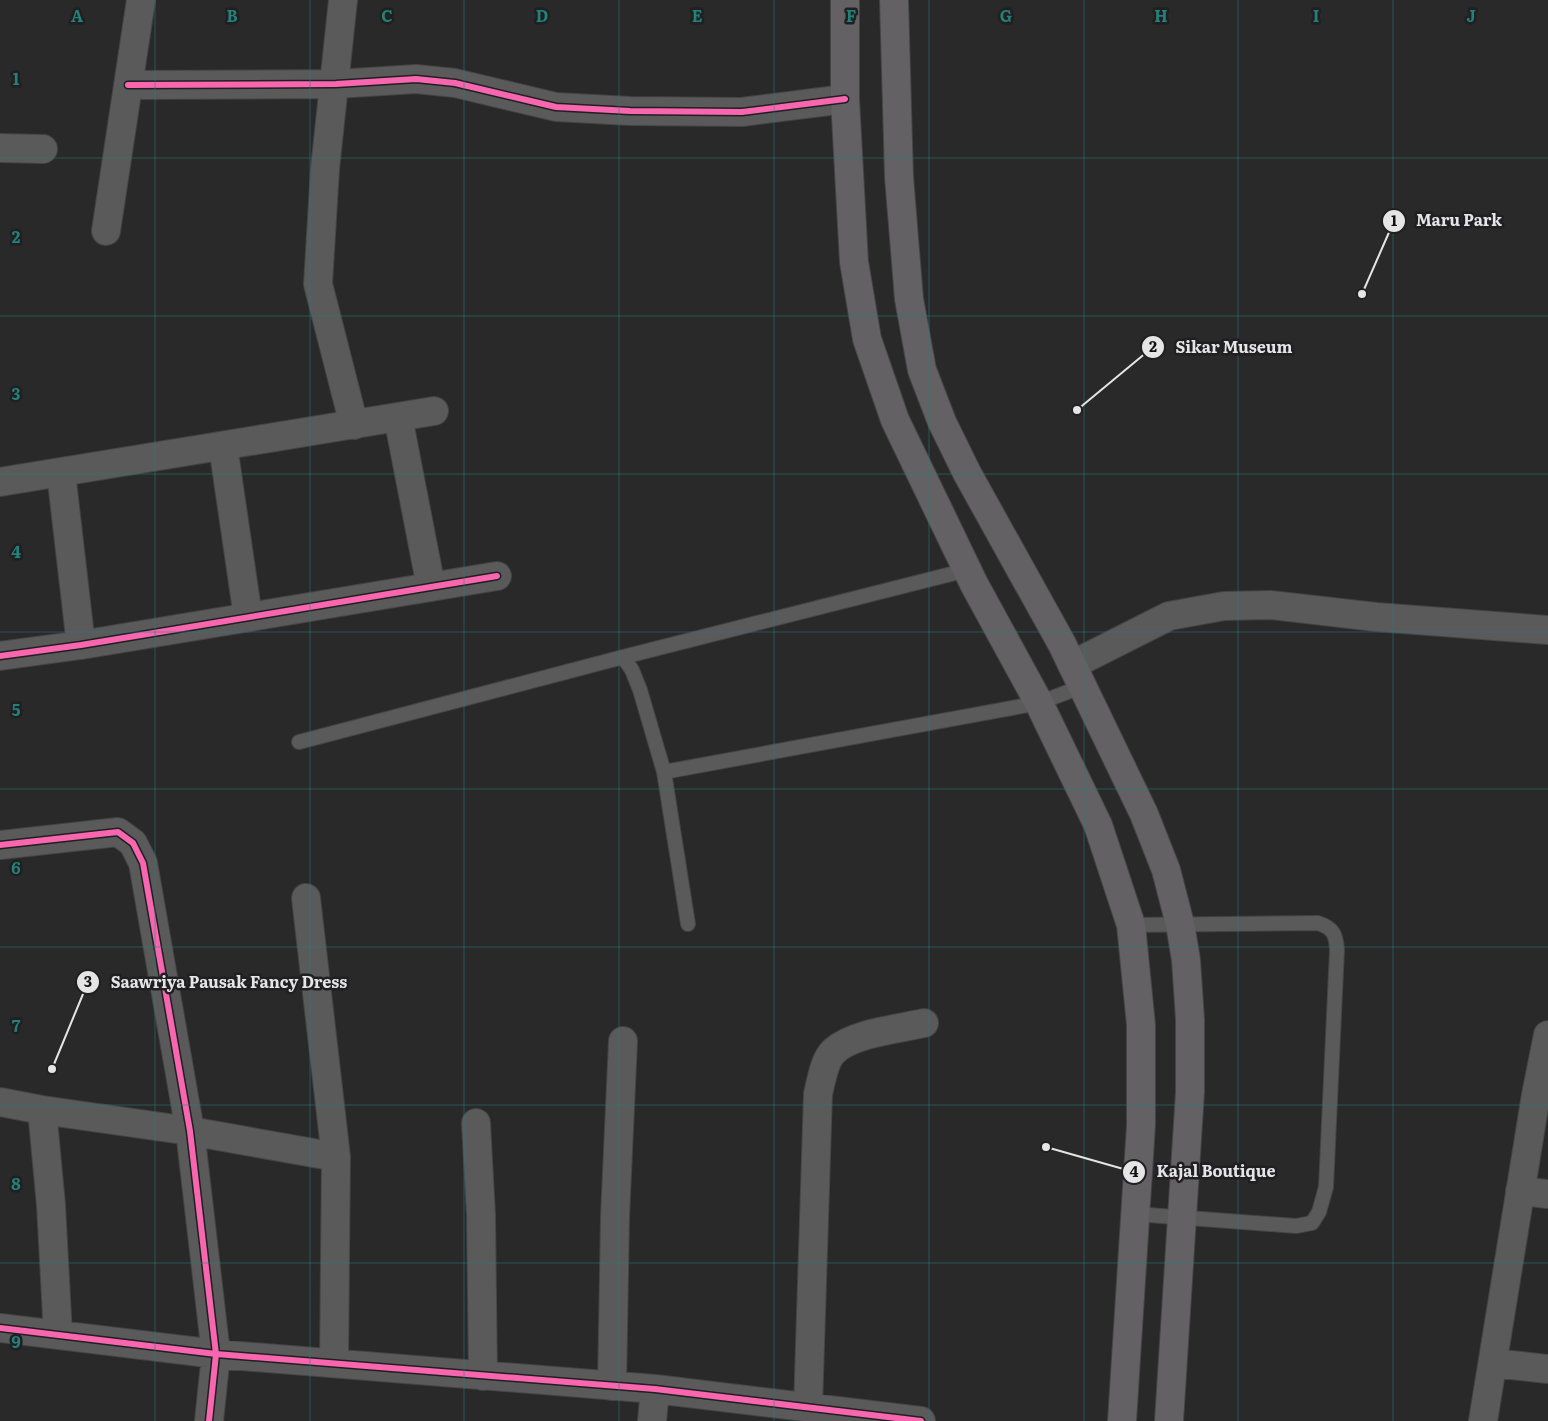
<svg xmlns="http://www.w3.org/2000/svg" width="1548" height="1421" font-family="Literata,serif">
	<rect width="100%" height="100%" fill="#292929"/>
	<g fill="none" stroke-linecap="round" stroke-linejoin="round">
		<defs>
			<path id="service" d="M623,657l344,-87
				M299,742l324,-85 9,13 8,20 24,82 24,152
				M664,772l375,-69 44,-17
				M1131,925l187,-2c15,5 18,11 19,27l-11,237 -7,25 -7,11 -16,3 -161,-12"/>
			<path id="minor" d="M343,0l-18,169 -7,115 36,141
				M128,85l208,-1 80,-5 39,4 101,24 74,4 112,1 103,-13
				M0,148l43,1
				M106,231l35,-231
				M398,417l33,170
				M223,446l25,171
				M61,473l20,172
				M0,482l434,-71
				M0,656l81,-11 416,-69
				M1072,665l97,-49 55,-10 46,-1 106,12 172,13
				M0,845l118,-13 15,11 10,20 47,268 26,223 -7,67
				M306,898l30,259 -2,206
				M0,1102l42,8 9,95 7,130
				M42,1110l148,21 146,26
				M476,1123l5,92 2,161
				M1520,1191l28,3
				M0,1328l216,26 439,35 266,32
				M1493,1363l55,6
				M612,1386l3,-169 8,-176
				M808,1408l10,-314c3,-12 6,-34 16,-43 20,-18 64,-22 90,-28
				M652,1421l3,-32
				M1483,1421l53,-326 12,-60"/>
			<path id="primary" d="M845,0v99l9,163 13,77 28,81 79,164 65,119 59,122 33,100 10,100v100l-19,296
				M894,0l5,177 10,122 13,71 20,52 25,51 95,171 82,170 22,56 14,54 6,36 4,59v73l-21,329"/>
		</defs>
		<!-- service casing -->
		<use href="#service" stroke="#444" stroke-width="16"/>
		<!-- minor casing -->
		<use href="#minor" stroke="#444" stroke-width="30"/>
		<!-- primary casing -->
		<use href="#primary" stroke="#444" stroke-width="30"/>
		<!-- service -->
		<use href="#service" stroke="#5a5a5a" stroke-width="14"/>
		<!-- minor -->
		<use href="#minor" stroke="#5a5a5a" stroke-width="28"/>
		<!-- primary -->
		<use href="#primary" stroke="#646165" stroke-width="28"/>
		<defs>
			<path id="cycleway" d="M128,85l208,-1 80,-5 39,4 101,24 74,4 112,1 103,-13
				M0,656l81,-11 416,-69
				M0,845l118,-13 15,11 10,20 47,268 26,223 -7,67
				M0,1328l216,26 439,35 266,32"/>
		</defs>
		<!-- cycleway casing -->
		<use href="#cycleway" stroke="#201f21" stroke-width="9"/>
		<!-- cycleway -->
		<use href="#cycleway" stroke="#f766af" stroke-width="6"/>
	</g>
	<!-- grid -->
	<path fill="none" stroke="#24817a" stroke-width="1" stroke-opacity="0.55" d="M155,0v1421M310,0v1421M464,0v1421M619,0v1421M774,0v1421M929,0v1421M1084,0v1421M1238,0v1421M1393,0v1421M0,158h1548M0,316h1548M0,474h1548M0,632h1548M0,789h1548M0,947h1548M0,1105h1548M0,1263h1548"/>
	<g font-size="16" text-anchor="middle" font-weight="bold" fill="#24817a" stroke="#201f21" stroke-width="5" stroke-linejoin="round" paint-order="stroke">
		<text x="77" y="22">A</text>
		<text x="232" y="22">B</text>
		<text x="387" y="22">C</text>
		<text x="542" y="22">D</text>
		<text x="697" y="22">E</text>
		<text x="851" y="22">F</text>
		<text x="1006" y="22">G</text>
		<text x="1161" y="22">H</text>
		<text x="1316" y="22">I</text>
		<text x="1471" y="22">J</text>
		<text x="16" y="85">1</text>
		<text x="16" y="243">2</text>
		<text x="16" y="400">3</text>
		<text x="16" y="558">4</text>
		<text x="16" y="716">5</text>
		<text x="16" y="874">6</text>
		<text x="16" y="1032">7</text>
		<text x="16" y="1190">8</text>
		<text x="16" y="1348">9</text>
	</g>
	<!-- callouts -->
	<path fill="none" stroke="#e6e5e6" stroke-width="2" d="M1362 294L1394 221M1077 410L1153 347M52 1069L88 982M1046 1147L1134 1172"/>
	<g fill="#e6e5e6" stroke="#201f21" stroke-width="2">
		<circle cx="1362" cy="294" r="5"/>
		<circle cx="1077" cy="410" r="5"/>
		<circle cx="52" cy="1069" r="5"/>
		<circle cx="1046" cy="1147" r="5"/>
		<circle cx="1394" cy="221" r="12"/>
		<circle cx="1153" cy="347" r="12"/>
		<circle cx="88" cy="982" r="12"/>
		<circle cx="1134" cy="1172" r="12"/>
	</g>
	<g font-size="15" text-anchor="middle" font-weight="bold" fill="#111">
		<text x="1394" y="226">1</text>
		<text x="1153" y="352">2</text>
		<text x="88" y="987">3</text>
		<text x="1134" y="1177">4</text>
	</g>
	<g font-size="16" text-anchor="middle" font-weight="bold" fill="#e6e5e6" stroke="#201f21" stroke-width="5" stroke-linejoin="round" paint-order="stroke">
		<text x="1459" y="226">Maru Park</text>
		<text x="1234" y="353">Sikar Museum</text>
		<text x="229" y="988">Saawriya Pausak Fancy Dress</text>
		<text x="1216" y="1177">Kajal Boutique</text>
	</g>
</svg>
